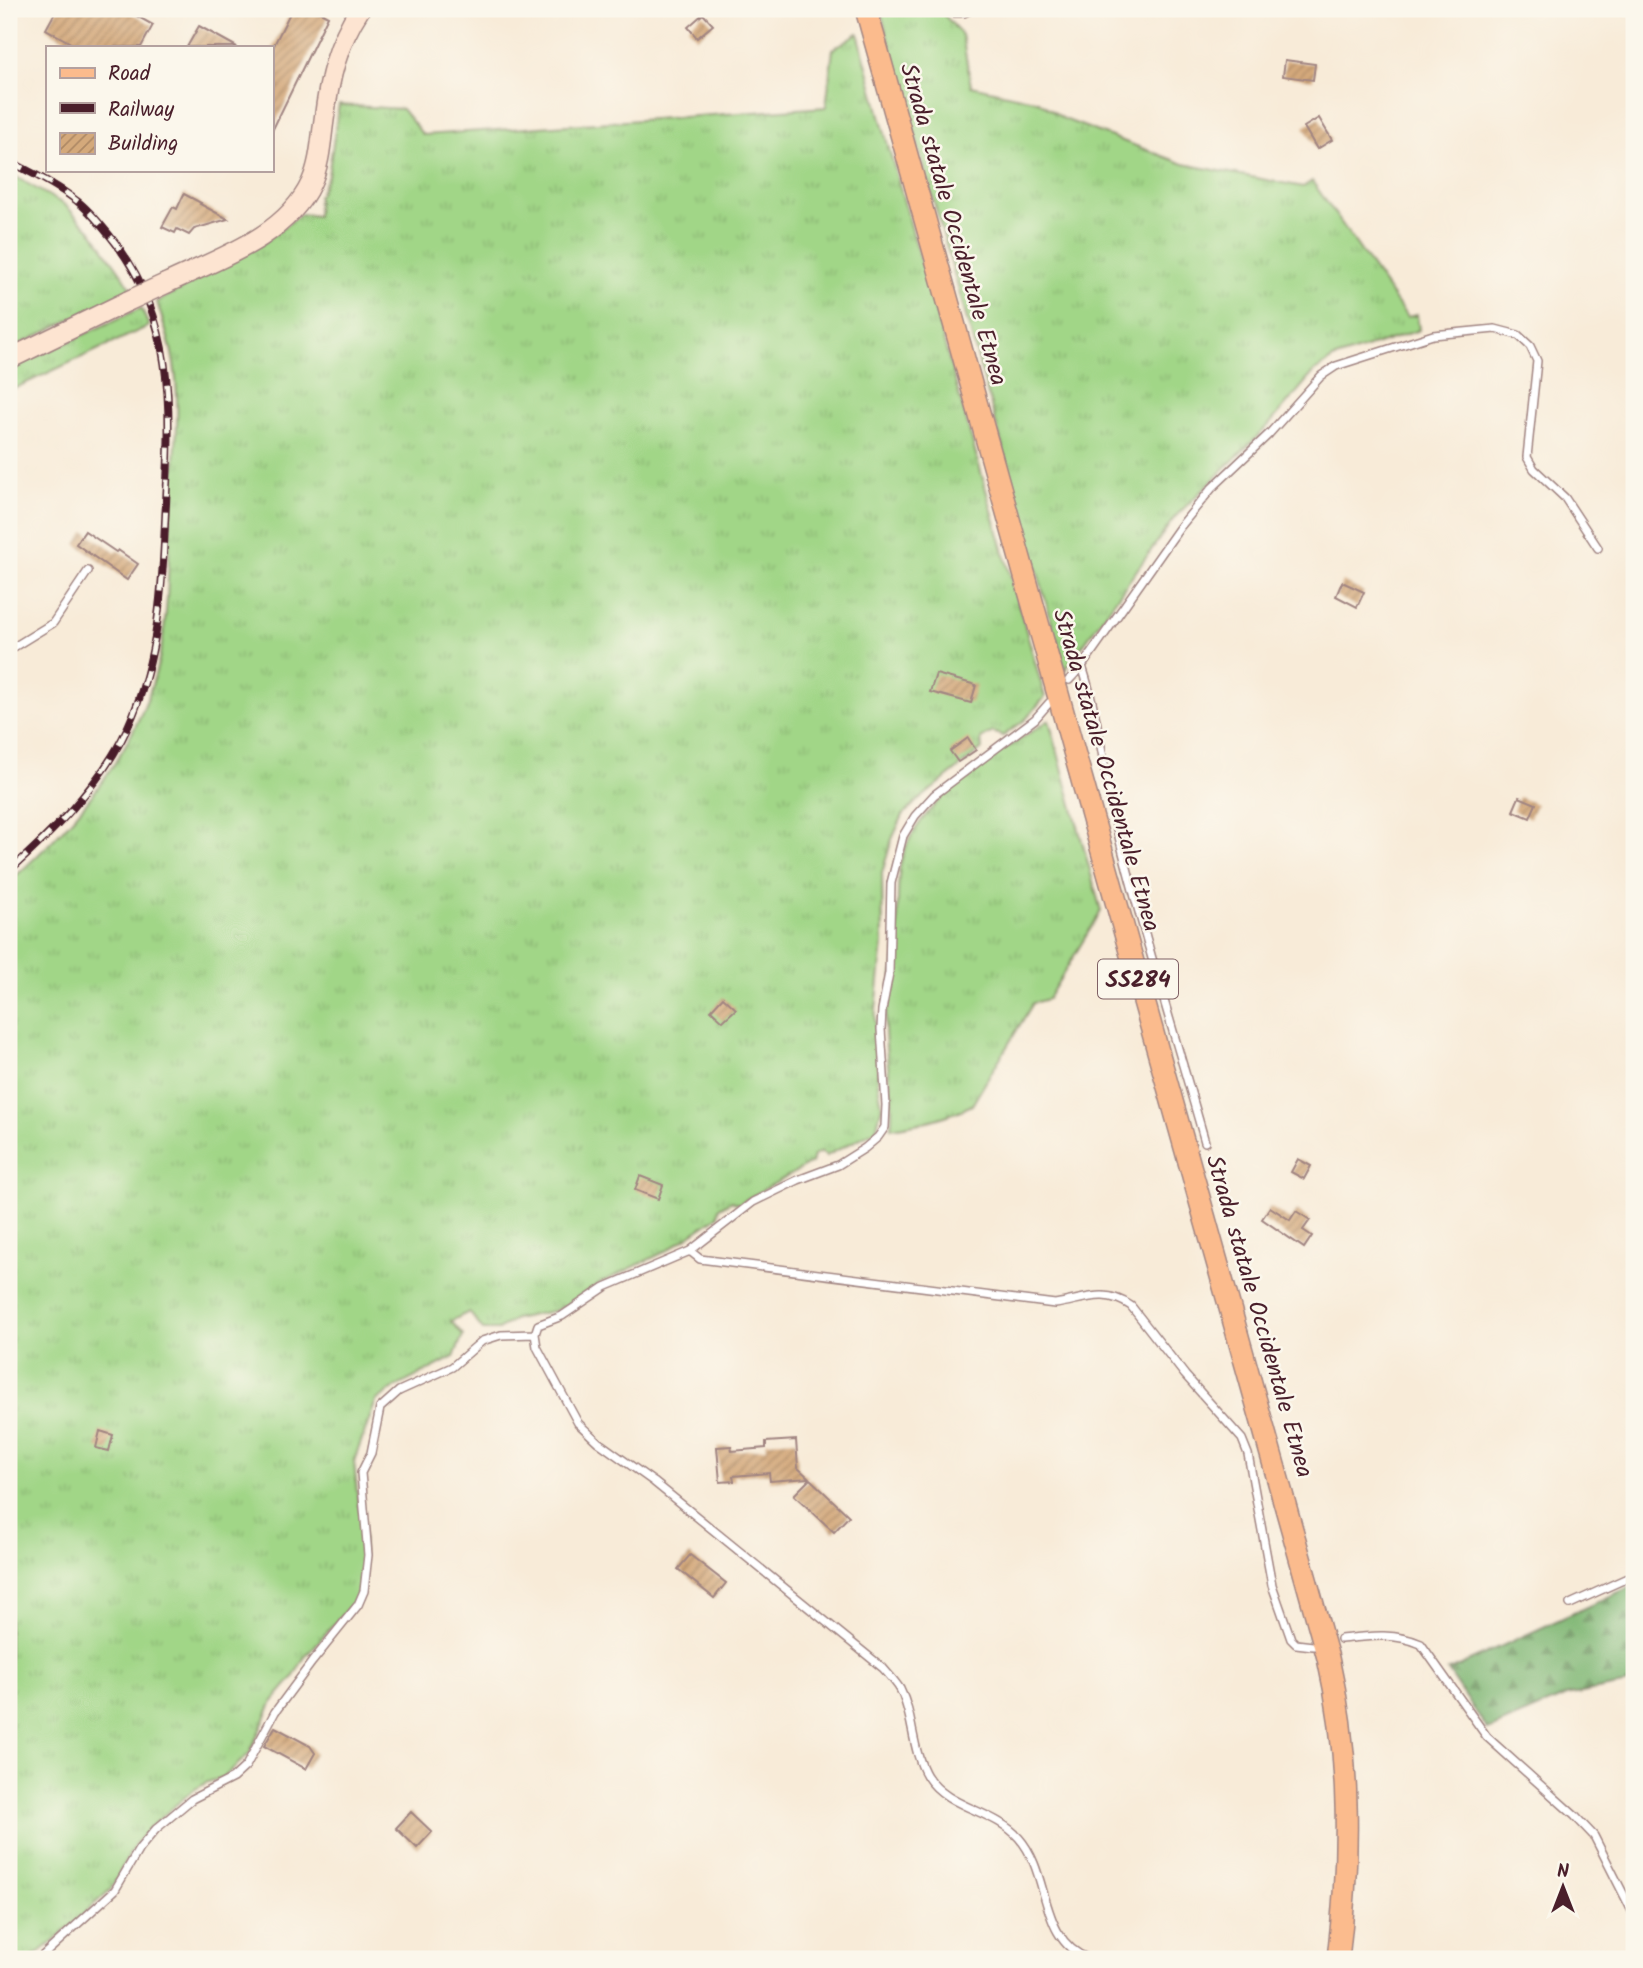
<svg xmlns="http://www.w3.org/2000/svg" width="1643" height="1968" font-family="Kalam,sans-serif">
	<defs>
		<pattern id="grass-tufts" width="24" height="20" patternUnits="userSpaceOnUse" patternTransform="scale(1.75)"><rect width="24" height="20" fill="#a1d687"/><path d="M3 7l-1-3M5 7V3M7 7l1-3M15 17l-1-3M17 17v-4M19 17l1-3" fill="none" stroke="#8cb775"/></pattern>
		<pattern id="forest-firs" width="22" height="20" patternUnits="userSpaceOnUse" patternTransform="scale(1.75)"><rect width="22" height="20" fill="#80b774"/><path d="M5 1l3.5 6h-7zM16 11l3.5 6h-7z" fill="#6b945f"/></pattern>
		<pattern id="building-hatch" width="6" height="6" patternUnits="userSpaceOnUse" patternTransform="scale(1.75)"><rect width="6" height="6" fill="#d4a97b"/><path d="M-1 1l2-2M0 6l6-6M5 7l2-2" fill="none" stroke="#ae8965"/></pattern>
	</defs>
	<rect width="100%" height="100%" fill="#fbf7ec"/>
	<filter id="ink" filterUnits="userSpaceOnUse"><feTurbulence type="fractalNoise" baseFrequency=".0143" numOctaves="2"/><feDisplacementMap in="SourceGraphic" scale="14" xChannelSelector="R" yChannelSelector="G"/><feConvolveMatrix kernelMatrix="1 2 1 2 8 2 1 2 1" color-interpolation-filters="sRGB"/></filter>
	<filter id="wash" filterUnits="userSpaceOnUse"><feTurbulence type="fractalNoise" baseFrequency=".00686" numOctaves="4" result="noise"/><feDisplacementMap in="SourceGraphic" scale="28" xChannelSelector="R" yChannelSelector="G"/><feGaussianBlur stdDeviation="1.57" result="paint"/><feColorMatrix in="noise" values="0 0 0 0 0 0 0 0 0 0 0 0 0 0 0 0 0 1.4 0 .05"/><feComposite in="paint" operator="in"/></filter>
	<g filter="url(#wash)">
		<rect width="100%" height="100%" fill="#f8ebd8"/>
		<!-- grass -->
		<path fill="url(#grass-tufts)" stroke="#767a59" stroke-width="2" d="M880,9h59l23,26 9,51 67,15 26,18 120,45 119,23 9,-6 95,136 10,-2 2,15 -86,29 -18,12 -49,57 -91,89 -110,153z
			M858,33l31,116 156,548 -19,22 -23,17 -10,-4 -12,7 1,10 -67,54 -12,12 -11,24 -10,34 1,70 -8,76 3,65 4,22 -6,24 -50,26 -5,-4 -8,4 -2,7 -73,41 -6,-3 -13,7 -1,8 -53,36 -63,30 -45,28 -42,9 -17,11h-15l-14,-18 -18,9 12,14 -9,22 -62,32 -16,12 -22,60 4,43 5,17v53l-5,23 -54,61 -11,20 -20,23 -24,53 -25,23 -16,5 -16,9 -42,36 -15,17 -24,45 -57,52 -23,18h-22v-1077c70,-62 134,-137 152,-232 8,-44 7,-92 10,-138 3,-51 12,-108 1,-159 -4,-17 -10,-34 -15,-51l101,-55 43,-33 16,2 1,-19 10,-21 11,-71 63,4 21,26 403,-28 7,-58z
			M9,173l56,32 28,28 39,56 -123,61z
			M141,308l8,18 -140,65v-22z
			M1049,720l52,191 -53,88 -15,4 -61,102c-26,13 -52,19 -81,23 4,-31 -5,-64 -6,-96 0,-28 10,-57 12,-85 2,-26 -1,-54 3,-80 11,-65 98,-112 149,-147z"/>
		<!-- forest -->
		<path fill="url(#forest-firs)" stroke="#656b50" stroke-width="2" d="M1634,1585v98l-68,13 -78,34 -40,-59z"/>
		<g id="blocks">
			<!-- building -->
			<path fill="url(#building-hatch)" d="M57,9h67l29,16 -12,22h-63l-32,-18z
				M292,9h22l14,7 -57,117v-82z
				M703,14l10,11 -16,13 -9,-11z
				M199,26l38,21h-50z
				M1285,60l30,4 -2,16 -30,-4z
				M1319,118l13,22 -15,9 -13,-22z
				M184,194l17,9 -1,1 28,15 -34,10 -5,6 -12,-6 -2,4 -13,-6 11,-20 4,2z
				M85,531l31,21 2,-2 20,14 -11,16 -51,-36z
				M1342,582l22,10 -7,15 -21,-11z
				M936,674l40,11 -5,18 -41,-11z
				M968,738l8,12 -18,12 -8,-11z
				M1519,797l17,7 -6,14 -17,-7z
				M723,997l13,12 -13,12 -12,-11z
				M1298,1159l13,7 -7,13 -13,-7z
				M640,1176l23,9 -5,14 -23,-9z
				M1270,1207l20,13 6,-9 14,9 -7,10 9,6 -8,12 -42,-29z
				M100,1431l13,4 -4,16 -13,-3z
				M796,1440l2,28 11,10 -39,3 -1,-8 -36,3 1,5 -14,1 -3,-35 14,-1 1,5 34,-3v-6z
				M810,1479l39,37 -15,16 -40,-37z
				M690,1555l36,28 -12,15 -36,-29z
				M275,1727l35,19 5,7 -9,16 -42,-23z
				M411,1812l21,20 -15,16 -21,-20z"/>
		</g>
	</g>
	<g filter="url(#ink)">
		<use href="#blocks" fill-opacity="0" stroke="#a18582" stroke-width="2"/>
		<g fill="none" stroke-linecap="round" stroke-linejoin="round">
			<defs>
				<path id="lane" d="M950,9l4,4h10l9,-4
					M9,650l44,-27 35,-52
					M1082,666c18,54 22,112 36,167 26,104 58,206 87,309
					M1069,680l13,-14 98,-139 32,-39 57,-54 52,-58 15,-10 97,-31 62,-6 23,6 12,11 7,15 -10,96 7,12 31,29 33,50
					M1049,703l-14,16 -101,76 -19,21 -12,20 -12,47 -2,90 -7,37 -1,19 5,76 -1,22 -7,10 -13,11 -27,17 -40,15 -45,22 -63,49 -85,36 -43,29 -24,9 -3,9 2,13 41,76 20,19 56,40 229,186c6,7 12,13 17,21 14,27 11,60 27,87 21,33 66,33 92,62 32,36 19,102 70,121
					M690,1251l10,8 355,45c29,-4 49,-17 76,2l54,69 57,64 6,15 24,131 19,54 5,5 17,2
					M1570,1604l64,-29
					M1341,1639c27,-3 54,-7 80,5l66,93 88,79 19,20 40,79
					M39,1959l76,-69 24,-41 17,-20 36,-30 41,-21 13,-12 29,-54 37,-50 46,-57 6,-14 4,-36 -7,-82 10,-20 9,-45 19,-17 53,-24 30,-26 19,-6 34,-1"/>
				<path id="secondary" d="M167,283c50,-24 119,-46 144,-100 9,-19 10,-42 13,-63 5,-41 13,-76 36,-111
					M9,359l119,-58"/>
				<path id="primary" d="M866,9l462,1649c23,100 22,200 10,301"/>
			</defs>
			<!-- lane casing -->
			<use href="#lane" stroke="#a18582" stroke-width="10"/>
			<!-- secondary casing -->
			<use href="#secondary" stroke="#a18582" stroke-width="22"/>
			<!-- primary casing -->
			<use href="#primary" stroke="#a18582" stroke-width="24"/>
			<!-- lane -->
			<use href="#lane" stroke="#fff" stroke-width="7"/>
			<!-- secondary -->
			<use href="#secondary" stroke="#fde4d1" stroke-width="19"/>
			<!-- primary -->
			<use href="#primary" stroke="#fbbb8d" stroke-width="21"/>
			<defs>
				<path id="rail" d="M9,161c23,12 48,24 68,40 12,9 23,23 33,35 70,85 60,184 55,287 -3,75 -8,148 -43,216 -26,50 -71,95 -113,132"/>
			</defs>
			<!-- rail casing -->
			<use href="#rail" stroke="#4a1f2b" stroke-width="8"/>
			<!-- rail -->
			<use href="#rail" stroke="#fbf7ec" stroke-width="5" stroke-dasharray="16" stroke-linecap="butt"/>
			<defs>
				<path id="secondary-bridge" d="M128,301l39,-18"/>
			</defs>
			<!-- secondary-bridge casing -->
			<use href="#secondary-bridge" stroke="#a18582" stroke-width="22" stroke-linecap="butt"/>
			<!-- secondary-bridge -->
			<use href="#secondary-bridge" stroke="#fde4d1" stroke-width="19"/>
		</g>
	</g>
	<g text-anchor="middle" stroke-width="5" stroke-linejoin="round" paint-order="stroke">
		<!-- shield labels -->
		<rect fill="#fbf7ec" stroke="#7f6065" stroke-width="2" x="1098" y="959.5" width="80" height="39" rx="5"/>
		<g font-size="23" font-weight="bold" fill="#4a1f2b">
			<text x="1138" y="987">SS284</text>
		</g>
		<!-- street labels -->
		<g font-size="24" fill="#4a1f2b" stroke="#fbf7ec">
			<text transform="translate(954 224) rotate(74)" y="8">Strada statale Occidentale Etnea</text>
			<text transform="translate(1107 770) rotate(74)" y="8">Strada statale Occidentale Etnea</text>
			<text transform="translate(1260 1316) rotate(74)" y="8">Strada statale Occidentale Etnea</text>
		</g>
	</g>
	<!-- margin -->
	<rect width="1643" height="1968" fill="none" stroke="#fbf7ec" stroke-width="35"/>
	<!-- legend -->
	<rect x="46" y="46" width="228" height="126" fill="#fbf7ec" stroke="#b4a19f" stroke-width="2"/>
	<rect x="60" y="68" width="35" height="10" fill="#fbbb8d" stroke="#b4a19f" stroke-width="2"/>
	<text x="108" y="80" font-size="21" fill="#4a1f2b">Road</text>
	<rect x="60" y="103" width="35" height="10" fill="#4a1f2b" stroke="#b4a19f" stroke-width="2"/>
	<text x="108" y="116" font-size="21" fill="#4a1f2b">Railway</text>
	<rect x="60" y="133" width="35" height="21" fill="url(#building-hatch)" stroke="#b4a19f" stroke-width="2"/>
	<text x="108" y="150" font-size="21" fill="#4a1f2b">Building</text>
	<!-- north arrow -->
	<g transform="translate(1563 1887)" stroke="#fbf7ec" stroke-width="5" paint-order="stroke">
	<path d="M0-5L12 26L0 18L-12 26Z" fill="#4a1f2b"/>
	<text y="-10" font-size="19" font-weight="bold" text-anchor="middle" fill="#4a1f2b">N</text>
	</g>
</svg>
